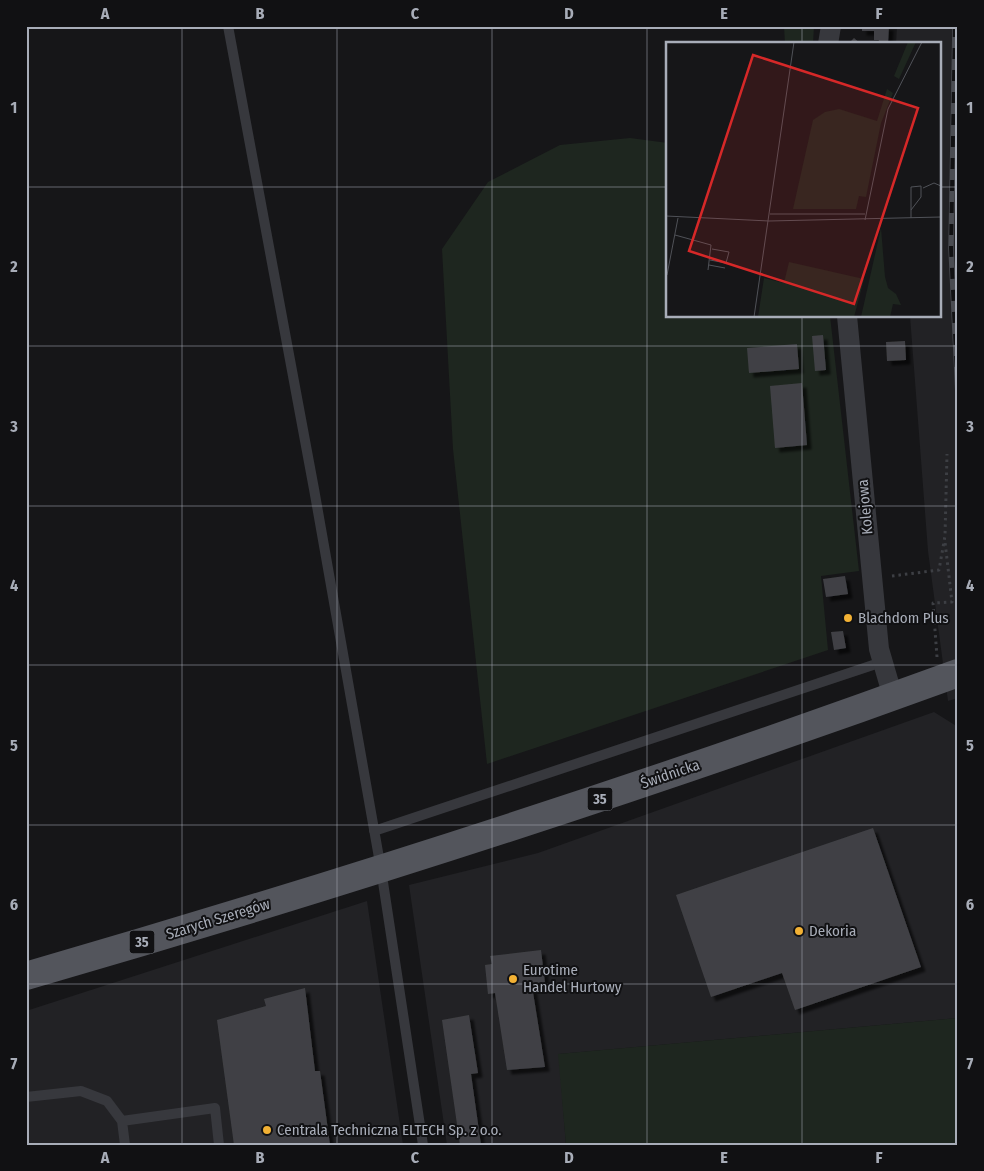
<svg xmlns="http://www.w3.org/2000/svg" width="984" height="1171" font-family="'Fira Sans Condensed',sans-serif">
	<defs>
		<filter id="shadow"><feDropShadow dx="4.5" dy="4.5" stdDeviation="1" flood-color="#0009"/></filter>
	</defs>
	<rect width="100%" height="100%" fill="#161618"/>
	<!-- built -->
	<path fill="#222225" d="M897,26h61v672l-10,3 -20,-150 -18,-235h30v-272h-44z
		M934,712l24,15v291l-399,36 7,91h-119l-38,-260 129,-32z
		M367,901l36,244h-377v-134z"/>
	<!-- green -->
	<path fill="#1e261f" d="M784,26h30l-1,18h-28z
		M630,138l38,5v173h162l29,255 -38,5 7,74 -341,114 -34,-315 -11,-200 46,-67 72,-37z
		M958,1018v127h-392l-8,-91z"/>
	<!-- building -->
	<path fill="#404145" filter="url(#shadow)" d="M862,26h27l-1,18h-10l1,-4h-5v-9h-12z
		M854,38l7,6h-13z
		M823,335l3,35 -11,1 -3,-35z
		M905,341l1,19 -19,1 -1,-19z
		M797,344l2,25 -50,4 -2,-25z
		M802,383l5,62 -32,3 -5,-62z
		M845,576l3,18 -22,3 -3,-18z
		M843,631l3,17 -12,2 -3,-18z
		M873,828l48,139 -126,43 -13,-37 -71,24 -35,-102z
		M541,950l4,33 -13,3 13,81 -38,3 -12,-77 -7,1 -3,-29 7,-1 -2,-8z
		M305,988l10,83h5l10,74h-96l-17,-125 49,-14 -2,-7z
		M469,1015l9,58 -7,1 10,71h-21l-18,-125z"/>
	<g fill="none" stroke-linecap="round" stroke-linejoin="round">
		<!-- path -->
		<path stroke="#3d3f44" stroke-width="3" stroke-dasharray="2.5 4" stroke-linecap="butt" d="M892,576l47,-6 6,-34 2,-82
			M937,657l-4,-54 19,-1 -7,-60"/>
		<!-- service -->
		<path stroke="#37383d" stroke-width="10" d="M228,26l86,463 67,380 42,276
			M374,831l508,-169
			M26,1097l55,-6 26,10 15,20 3,24
			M122,1121l93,-13 4,37"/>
		<!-- minor -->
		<path stroke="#37383d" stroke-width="20" d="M828,44l3,-18
			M847,316l32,333 14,48"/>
		<!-- primary -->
		<path stroke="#53555c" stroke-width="28" d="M26,976c314,-91 625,-191 932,-303"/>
		<defs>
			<path id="rail" d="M955,26l-4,222 7,147"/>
		</defs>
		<!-- rail casing -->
		<use href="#rail" stroke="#4a4c52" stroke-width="5.5"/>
		<!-- rail -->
		<use href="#rail" stroke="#111113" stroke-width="4" stroke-dasharray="11" stroke-linecap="butt"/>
	</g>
	<!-- grid -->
	<path fill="none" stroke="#a8adb8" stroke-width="1" stroke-opacity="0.55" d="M182,26v1119M337,26v1119M492,26v1119M647,26v1119M802,26v18M26,187h642M940,187h18M802,316v829M26,346h932M26,506h932M26,665h932M26,825h932M26,984h932"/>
	<!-- markers -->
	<g fill="#f2b134" stroke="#111113" stroke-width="2">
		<circle cx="848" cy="618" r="5"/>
		<circle cx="799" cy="931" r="5"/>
		<circle cx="513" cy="979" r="5"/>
		<circle cx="267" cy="1130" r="5"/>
	</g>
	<g text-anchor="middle" stroke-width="4" stroke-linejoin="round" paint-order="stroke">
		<!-- shield labels -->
		<g fill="#111113" stroke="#7b7e86" stroke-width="1">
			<rect x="587.5" y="787.5" width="25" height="23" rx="4"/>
			<rect x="129.5" y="930.5" width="25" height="23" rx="4"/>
		</g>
		<g font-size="14" font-weight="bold" fill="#a8adb8">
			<text x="600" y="804">35</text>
			<text x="142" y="947">35</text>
		</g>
		<!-- street labels -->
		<g font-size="15" fill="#a8adb8" stroke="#111113">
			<text transform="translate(865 507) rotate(-95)" y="5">Kolejowa</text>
			<text transform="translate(670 774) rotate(-19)" y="5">Świdnicka</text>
			<text transform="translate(218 919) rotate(-17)" y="5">Szarych Szeregów</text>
		</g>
		<!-- poi labels -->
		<g font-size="15" fill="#a8adb8" stroke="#111113" text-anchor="start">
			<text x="858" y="623">Blachdom Plus</text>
			<text x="809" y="936">Dekoria</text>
			<text x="523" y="975">Eurotime<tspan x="523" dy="17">Handel Hurtowy</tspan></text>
			<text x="277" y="1135">Centrala Techniczna ELTECH Sp. z o.o.</text>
		</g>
	</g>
	<!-- overview -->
	<g transform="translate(666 42)">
		<rect width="275" height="275" fill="#161618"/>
		<path d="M242,0h8l-17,37 -5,-3zM221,47l6,4 -12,30 -15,74 -7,-1 -3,13h-63l20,-89 12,-8 14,-3 38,12zM215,186l4,49 3,11 8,6 5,11 -8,-1 -3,13h-29zM123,220l75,17 -10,38h-96l6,-39 20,5z" fill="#1e261f"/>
		<path fill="none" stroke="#505258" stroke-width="1" d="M257,146l11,-5 7,3M245,168v-23l10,-1v11l-10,13v8M104,172h95M0,174l103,5 172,-4M199,178l23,-111 34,-67M9,193l36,10 -3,25M44,218l16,3 3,-11 -17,-3M43,223l16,3M1,233l11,-57M88,275l40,-275"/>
		<path fill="#d62828" fill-opacity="0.15" stroke="#d62828" stroke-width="2.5" d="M87,13l165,53 -64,196 -165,-53z"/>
		<rect width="275" height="275" fill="none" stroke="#a8adb8" stroke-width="2.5"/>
	</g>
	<!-- border -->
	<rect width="984" height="1171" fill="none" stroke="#111113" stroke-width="55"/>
	<rect x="28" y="28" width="928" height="1116" fill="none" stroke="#a8adb8" stroke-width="2"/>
	<g font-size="16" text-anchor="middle" font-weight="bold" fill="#a8adb8">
		<text x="105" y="19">A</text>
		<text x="260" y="19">B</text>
		<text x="415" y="19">C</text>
		<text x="569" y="19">D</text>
		<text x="724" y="19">E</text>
		<text x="879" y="19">F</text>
		<text x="14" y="113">1</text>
		<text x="970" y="113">1</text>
		<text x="14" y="272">2</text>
		<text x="970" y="272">2</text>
		<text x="14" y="432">3</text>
		<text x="970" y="432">3</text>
		<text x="14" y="591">4</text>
		<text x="970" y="591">4</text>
		<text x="14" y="751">5</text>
		<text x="970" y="751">5</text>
		<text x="14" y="910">6</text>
		<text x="970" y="910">6</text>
		<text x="14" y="1069">7</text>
		<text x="970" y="1069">7</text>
		<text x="105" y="1163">A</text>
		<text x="260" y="1163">B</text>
		<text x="415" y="1163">C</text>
		<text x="569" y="1163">D</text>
		<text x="724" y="1163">E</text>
		<text x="879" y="1163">F</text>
	</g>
</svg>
